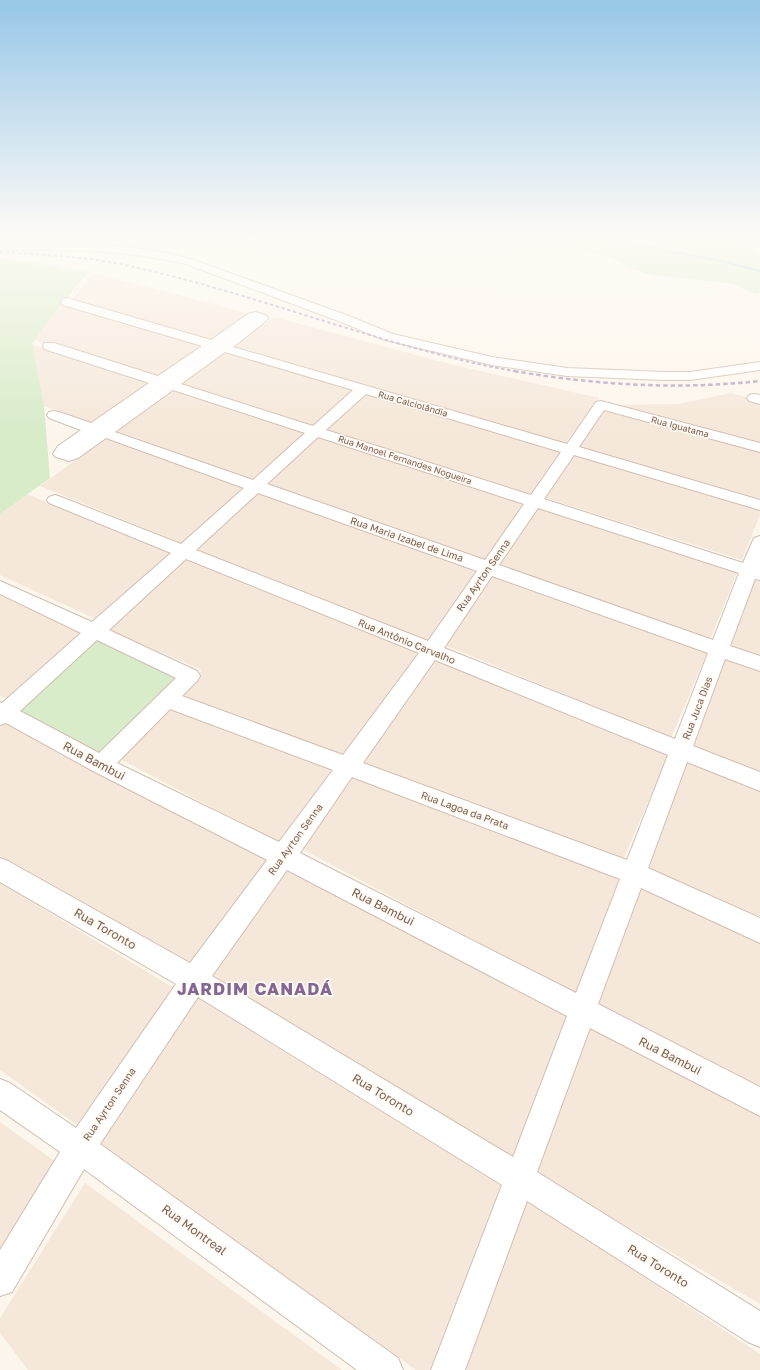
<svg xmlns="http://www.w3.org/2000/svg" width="760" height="1370" font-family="'Golos Text',sans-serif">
	<rect width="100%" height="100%" fill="#fdf6ec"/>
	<!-- residential -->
	<path fill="#f5e8da" d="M93,273l159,41 -40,28 -141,-41z
		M62,303l146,42 -48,34 -125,-39z
		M274,317l176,47 149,34 -34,46 -331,-98z
		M31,344l122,39 -58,41 -51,-18z
		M224,350l130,40 -40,36 -135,-44z
		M173,388l133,44 -53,48 -139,-50z
		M365,392l197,57 -31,45 -207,-65z
		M731,393l29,8v45l-149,-41 67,-1z
		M605,409l155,42v50l-182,-53z
		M317,434l210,67 -44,61 -221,-78z
		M107,437l140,51 -63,56 -144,-58z
		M573,454l187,54v7l-18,45 -199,-63z
		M256,489l225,80 -53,75 -238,-94z
		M27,494l146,60 -75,66 -98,-45v-61z
		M539,506l199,64 -28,70 -212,-75z
		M185,556l236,95 -75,106 -168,-60 24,-27 -98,-42z
		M492,574l215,79 -36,85 -229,-94z
		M756,574l4,1v85l-33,-11z
		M0,594l81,38 -74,67 -7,-3z
		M724,657l36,13v107l-71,-28z
		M434,659l235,95 -46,106 -263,-96z
		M170,706l163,63 -54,74 -161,-85z
		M3,723l268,139 -77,109 -194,-115v-131z
		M688,756l72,30v136l-115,-52z
		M352,775l271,99 -48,120 -275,-146z
		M287,864l282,148 -57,147 -303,-182z
		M640,881l120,56v151l-166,-87z
		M0,883l177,107 -97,137 -80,-57z
		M198,998l307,190 -70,182h-19l-317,-228z
		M587,1025l173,88v191l-226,-132z
		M0,1122l63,45 -63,95z
		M85,1183l257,187h-314l-28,-37v-15z
		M526,1199l234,155v16h-296z"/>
	<!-- green -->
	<path fill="#d8ecc9" d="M466,238h268l26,16v39l-5,1 -21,-10 -82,-9 -22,-7 -18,-10 -46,-12 -24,-2 -23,3z
		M0,259l44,6 44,8 -26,30 -30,41 12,62 6,72 -50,36z
		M99,639l79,38 -79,82 -83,-45z"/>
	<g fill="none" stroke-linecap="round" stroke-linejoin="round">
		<!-- stream -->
		<path stroke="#a5d3da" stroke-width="2.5" d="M600,238l126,24 34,9"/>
		<defs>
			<path id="minor" d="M48,243l72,3 47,7 27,7 155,56 44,18 99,23 75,11 97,4h26l70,-10v8l-70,10h-26l-97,-4 -75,-11 -107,-25 -44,-18 -155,-58c-61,-14 -123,-15 -186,-14v-6z
				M67,298l144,42 37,-26 7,-2 11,3 2,3 -2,3 -33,26 334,97 29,-42 5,-1 159,42v9l-156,-42 -25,37 181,53v10l-186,-55 -30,44 199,64 11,-25 6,-2v44l-5,-1 -25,67 30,10v15l-35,-12 -32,87 67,26v19l-73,-29 -39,106 112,50v25l-119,-55 -43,116 162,83v29l-170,-88 -53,144 223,139v36l-12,-5 -221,-141 -62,169h-34l71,-185 -304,-188 -98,147 298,214 5,12h-46l-273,-201 -72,123 -12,4v-46l60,-98 -60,-42v-31l10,4 66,45 100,-144 -176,-102v-24l8,3 182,102 77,-103 -174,-89 -87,-48 -6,2v-23l2,1 79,-70 -81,-39v-13l92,41 79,-69 -122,-50 -2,-3 2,-3 6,-2 6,2 120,47 63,-56 -138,-50 -28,20 -9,3 -13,-4 -3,-3 5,-8 23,-16 -32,-12 -2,-3 2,-3 5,-1 5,1 32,11 58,-40 -105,-34 -1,-3 1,-3h10l104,33 44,-30 -139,-41 -2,-3 2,-3zM225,352l128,38 -40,36 -132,-42zM173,390l132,43 -52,47 -138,-48zM366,394l195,58 -30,43 -205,-65zM318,437l206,67 -39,56 -218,-76zM258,493l219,78 -49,70 -232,-91zM538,508l201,65 -26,67 -214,-75zM186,559l233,94 -76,102 -161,-59 15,-15 3,-5 -3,-5 -88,-41zM492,576l216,77 -33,86 -231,-91zM97,640l79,38 -77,75 -79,-42zM435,660l233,95 -41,105 -264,-97zM170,709l163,61 -54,72 -162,-79zM352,777l268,102 -44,114 -276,-140zM287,870l280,146 -54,141 -301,-181z
				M754,394l6,1v9l-11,-3 -2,-3 2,-3z"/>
		</defs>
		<!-- minor casing -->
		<use href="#minor" stroke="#d1beb0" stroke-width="2"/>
		<!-- path -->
		<path stroke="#d9b8a5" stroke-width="1.5" stroke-dasharray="0.5 2" stroke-linecap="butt" d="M0,258l45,6 46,9 -18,21"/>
		<!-- minor -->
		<use href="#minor" fill="#fff" fill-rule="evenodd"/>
		<!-- rail-far1 -->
		<path stroke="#b9a8c9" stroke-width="2" stroke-dasharray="3.5 2.5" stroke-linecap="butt" d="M0,252c40,3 81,4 120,12 135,28 263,84 399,108"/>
		<!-- rail -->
		<path stroke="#b9a8c9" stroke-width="2.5" stroke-dasharray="4.5 3" stroke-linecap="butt" d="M514,371c82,14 163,19 246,10"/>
	</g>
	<!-- sky -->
	<linearGradient id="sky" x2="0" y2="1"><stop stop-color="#97c7e8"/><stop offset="0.55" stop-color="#fefbf6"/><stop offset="1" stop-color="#fefbf6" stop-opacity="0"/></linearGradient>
	<rect width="760" height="430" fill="url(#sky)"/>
	<g text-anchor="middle" stroke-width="3.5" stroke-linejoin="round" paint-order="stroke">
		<!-- far-street labels -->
		<g font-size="9" fill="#7a5c4d" stroke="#fffaf3">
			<text transform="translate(413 404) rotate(16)" y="3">Rua Calciolândia</text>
			<text transform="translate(680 427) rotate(15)" y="3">Rua Iguatama</text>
			<text transform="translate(405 460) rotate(18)" y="3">Rua Manoel Fernandes Nogueira</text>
		</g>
		<!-- street labels -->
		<g font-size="10" fill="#7a5c4d" stroke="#fffaf3">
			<text transform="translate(407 539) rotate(19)" y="4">Rua Maria Izabel de Lima</text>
			<text transform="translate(483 575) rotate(-55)" y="4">Rua Ayrton Senna</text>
			<text transform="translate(407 641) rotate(22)" y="4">Rua Antônio Carvalho</text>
			<text transform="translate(697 708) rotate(-69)" y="4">Rua Juca Dias</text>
			<text transform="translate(465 810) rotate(20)" y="4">Rua Lagoa da Prata</text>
			<text transform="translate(295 839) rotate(-54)" y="4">Rua Ayrton Senna</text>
			<text transform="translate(109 1104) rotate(-56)" y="4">Rua Ayrton Senna</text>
		</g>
		<!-- near-street labels -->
		<g font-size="12" fill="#7a5c4d" stroke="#fffaf3">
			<text transform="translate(94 761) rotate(28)" y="4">Rua Bambui</text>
			<text transform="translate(383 907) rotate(27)" y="4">Rua Bambui</text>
			<text transform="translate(105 929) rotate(30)" y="4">Rua Toronto</text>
			<text transform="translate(670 1056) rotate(27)" y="4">Rua Bambui</text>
			<text transform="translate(383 1095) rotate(31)" y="4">Rua Toronto</text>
			<text transform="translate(194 1230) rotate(36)" y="4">Rua Montreal</text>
			<text transform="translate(658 1266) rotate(32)" y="4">Rua Toronto</text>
		</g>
		<!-- near-district labels -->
		<g font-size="17" font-weight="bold" letter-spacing="1" fill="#846695" stroke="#fffaf3">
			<text x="255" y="995">JARDIM CANADÁ</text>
		</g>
	</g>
</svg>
